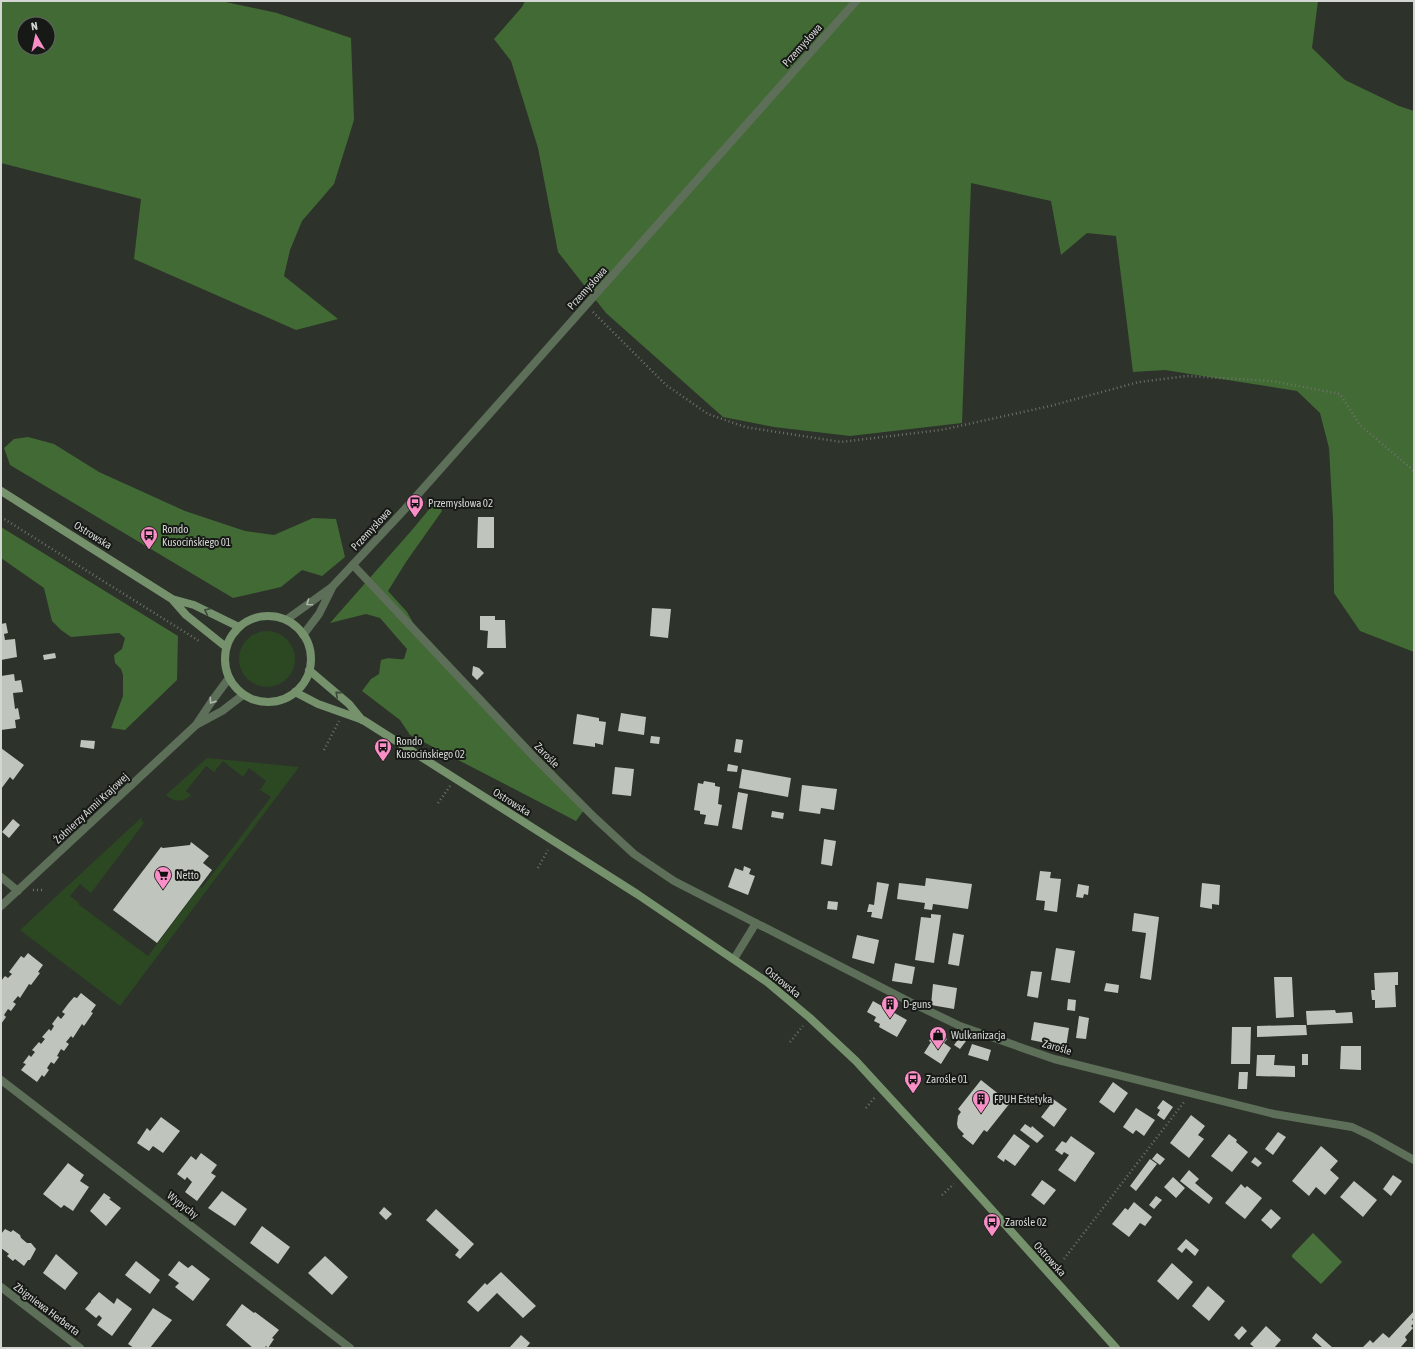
<svg xmlns="http://www.w3.org/2000/svg" width="1415" height="1349" font-family="'Asap Condensed',sans-serif">
	<rect width="100%" height="100%" fill="#2d322b"/>
	<!-- green -->
	<path fill="#2c4822" d="M239 659a28 28 0 1 1 56 0a28 28 0 1 1-56 0Z
		M207,758l92,9 -179,239 -100,-76 123,-114 -2,4 3,3 -53,70 -11,-9 -10,12 9,7 -1,1 70,52 52,-69 2,1 69,-91 -11,-7 6,-9 -17,-13 -6,9 -20,-16 -9,11 -8,-6 -20,25 5,4c-7,7 -16,8 -25,0z"/>
	<!-- forest -->
	<path fill="#426a34" fill-rule="evenodd" d="M1,1h220l56,12 74,25 3,82 -20,64 -32,37 -12,29 -6,26 54,43 -42,11 -162,-71 7,-60 -140,-36zM24,24h24v24h-24z
		M525,1h793l-6,47 33,32 54,26 15,5v541l-54,-21 -26,-38 -1,-74 -4,-71 -9,-35 -23,-22 -132,-21 -32,2 -17,-136 -29,-3 -26,22 -10,-54 -80,-18 -9,240 -112,13 -76,-9 -51,-10 -117,-104 -48,-61 -20,-104 -27,-87 -17,-22 28,-32z
		M28,437l26,7 45,28 86,39 60,20 29,4 39,-17 23,1 9,38 -23,19 -20,-6 -21,17 -48,11 -223,-133 -6,-17 10,-9z
		M438,503l4,8 -36,51 -18,29 19,21 16,28 70,78 61,53 30,39 -8,11 -166,-86 -10,-15 -38,-29 9,-12 8,-5 2,-14c10,-4 13,0 23,-1l3,-10 -27,-31 -14,-4 -36,9 82,-93 19,-23z
		M1,527l177,109 -1,44 -52,50 -14,-2 12,-32v-21l-2,-6 -6,-6 -1,-8 8,-6 3,-11 -6,-5 -48,4 -10,-7 -9,-9 -8,-33 -43,-30z"/>
	<!-- water -->
	<path fill="#49713b" d="M1313,1233l29,29 -21,22 -29,-27v-2z"/>
	<!-- building -->
	<path fill="#bfc5bd" d="M478,517h16v31h-17z
		M652,608l19,1 -3,29 -18,-2z
		M480,616h15v4h10l1,28h-19l1,-17 -8,-1z
		M6,623l2,10 -4,1 1,6 10,-1 2,18 -16,3v-36z
		M55,653l1,5 -12,2 -1,-5z
		M473,666l6,2 5,5 -7,7 -5,-5z
		M14,674l1,7 6,-1 2,12 -10,1 2,16 3,-1 2,11 -5,1 1,8 -15,2v-54z
		M621,713l25,4 -2,18 -26,-4z
		M577,714l22,4v3l7,1 -3,23 -8,-2v4l-22,-3z
		M651,736l9,1 -1,7 -9,-1z
		M736,739l7,1 -2,13 -7,-1z
		M81,740l14,1 -1,8 -14,-2z
		M1,748l23,17 -11,15 -3,-3 -9,12z
		M728,764l10,2 -1,6 -10,-1z
		M615,767l19,2 -3,27 -19,-2z
		M742,769l49,9 -3,19 -49,-9z
		M704,781l11,2v3l5,1 -2,17 4,1 -4,21 -14,-2 2,-9 -6,-1v-3l-6,-1 4,-27 5,1z
		M802,785l35,4 -3,21 -13,-2 -1,6 -21,-3z
		M738,792l10,2 -6,36 -10,-2z
		M772,811l12,2 -1,6 -12,-2z
		M13,819l7,6 -11,13 -7,-6z
		M824,839l12,2 -4,25 -11,-2z
		M191,842l18,14 -6,7 9,7 -55,73 -44,-33 48,-63 2,1 27,-3z
		M744,866l7,3 -2,5 6,2 -7,19 -20,-8 7,-19 8,3z
		M1040,871l11,1 -1,6 11,1 -4,33 -13,-2 1,-9 -9,-1z
		M926,878l46,6 -4,25 -35,-5 -1,6 -8,-1 1,-6 -28,-4 2,-16 26,3z
		M877,882l12,2 -7,35 -11,-2 1,-5h-5l2,-8 5,1z
		M1202,883l18,2 -1,20 -7,-1v5l-12,-2z
		M1078,884l11,2 -1,9 -4,-1 -1,4 -7,-1z
		M828,901l10,1 -1,8 -10,-1z
		M1134,913l25,4 -8,63 -11,-2 6,-45 -14,-2z
		M931,914l10,1 -7,48 -19,-3 6,-43 10,1z
		M953,933l11,2 -5,31 -11,-2z
		M857,935l22,5 -5,24 -22,-6z
		M1056,948l19,3 -5,32 -19,-3z
		M28,953l15,12 -5,7 2,1 -9,12 -2,-1 -9,14 -2,-2 -5,6 3,2 -5,7 -3,-2 -4,6 2,2 -5,7v-43l4,-5 3,2 4,-4 -3,-2 12,-16 3,2z
		M895,963l20,4 -3,17 -20,-3z
		M1031,971l11,1 -4,26 -11,-2z
		M1398,972v13h-3l1,22 -21,1v-8h-3l-1,-10h4l-1,-17z
		M1274,977h18l2,40 -18,1z
		M1106,983l13,2 -1,8 -14,-2z
		M933,984l24,4 -3,21 -23,-4z
		M81,993l15,12 -5,7 2,1 -9,13 -2,-2 -9,14 -2,-2 -5,6 3,2 -5,7 -3,-2 -4,7 2,1 -5,7 -3,-2 -4,6 2,2 -5,7 -2,-2 -5,7 -16,-12 5,-6 -3,-1 6,-8 2,2 4,-5 -3,-2 7,-8 2,2 4,-5 -3,-2 7,-8 2,2 3,-5 -2,-2 6,-8 3,3 4,-5 -3,-2 6,-8 6,-7 3,1z
		M1068,999l8,1 -1,11 -8,-1z
		M873,1001l34,19 -10,17 -18,-10 1,-3 -6,-3 2,-4 -9,-5z
		M1335,1010l1,3 16,-1 1,11 -46,2 -1,-14z
		M1079,1016l10,2 -3,21 -10,-1z
		M1034,1022l35,6 -3,19 -35,-7z
		M1296,1025h10l1,10 -50,2v-11z
		M1232,1027h19l-1,37h-19z
		M933,1035l6,4 3,-4 5,4 -3,4 7,5 -10,16 -17,-11 7,-11 -2,-1z
		M960,1037l6,4 -6,8 -6,-4z
		M972,1044l19,6 -3,11 -20,-6z
		M1341,1046h20v24l-21,-1z
		M1302,1054h6v11h-6z
		M1257,1055h18l-1,10 21,1v11l-39,-1z
		M1239,1072h9l-1,17h-9z
		M981,1080l29,23 -23,29 -3,-2 -11,15 -11,-9 2,-2 -6,-6 -1,-4 1,-8 3,-4 -3,-3z
		M1113,1082l15,11 -14,20 -15,-11z
		M1053,1099l14,10 -13,18 -13,-10 10,-13 -1,-1z
		M1163,1100l10,7 -9,13 -7,-5 3,-5 -3,-2z
		M1136,1108l19,12 -11,16 -8,-6 -3,4 -10,-7z
		M1191,1115l14,11 -7,9 6,4 -15,19 -19,-15z
		M161,1117l19,14 -17,22 -10,-7 -4,5 -12,-8 10,-15 3,3z
		M1025,1124l6,4 1,-2 12,10 -7,7 -17,-13z
		M1278,1132l8,5 -13,18 -8,-6z
		M1014,1134l16,12 -15,20 -10,-7 -1,3 -7,-5z
		M1229,1134l8,6 -1,2 12,10 -16,20 -21,-16z
		M1071,1136l24,17 -20,29 -17,-12 11,-15 -5,-3 -2,3 -7,-5 7,-9 4,2z
		M1321,1146l17,15 -8,9 9,8 -14,17 -9,-8 -7,9 -17,-15z
		M201,1153l16,12 -6,8 5,3 -19,25 -12,-9 7,-10 -5,-5 -2,3 -8,-6 14,-18 5,4z
		M1157,1153l8,6 -5,6 -8,-6z
		M1255,1157l7,6 -4,4 -7,-5z
		M1150,1159l7,5 -21,27 -6,-5z
		M68,1163l16,12 -4,6 9,6 -16,24 -9,-6 -3,3 -18,-14z
		M1189,1170l10,9 -4,4 18,15 -4,6 -29,-23z
		M1393,1175l9,6 -11,15 -8,-7z
		M1173,1177l12,11 -9,10 -12,-11z
		M1042,1180l14,10 -12,15 -13,-10z
		M1354,1181l23,19 -14,17 -23,-20z
		M1241,1184l4,4 2,-2 15,12 -17,21 -20,-16z
		M222,1191l25,18 -12,17 -27,-18z
		M104,1193l7,5 -2,1 12,9 -15,18 -16,-15z
		M1156,1196l6,4 -8,9 -5,-4z
		M1134,1202l18,15 -7,9 -5,-3 -11,14 -17,-13 13,-16 3,2z
		M384,1207l8,7 -6,6 -7,-7z
		M436,1209l38,35 -14,15 -5,-4 4,-5 -33,-30z
		M1271,1209l10,9 -10,11 -10,-9z
		M262,1226l28,21 -12,17 -28,-21z
		M5,1229l6,3 2,-2 7,5 1,3 6,5h4l5,6 -6,11h-2l-4,6 -9,-7 -2,2 -6,-5 2,-2 -8,-6v-14z
		M1186,1239l13,11 -4,6 -9,-8 -4,5 -5,-4z
		M56,1254l22,19 -13,17 -22,-17z
		M325,1256l23,21 -16,18 -24,-22z
		M136,1261l24,19 -10,14 -25,-19z
		M179,1261l9,7 4,-3 18,14 -17,22 -18,-14 4,-4 -11,-8z
		M1172,1263l21,19 -15,18 -21,-19z
		M501,1272l35,34 -13,12 -26,-25 -19,19 -11,-10 18,-19 2,2z
		M1208,1286l17,15 -16,20 -17,-15z
		M99,1292l15,12 3,-6 15,11 -20,27 -15,-11 5,-7 -3,-3 -3,3 -11,-9 6,-7v-1z
		M242,1304l12,9 1,-1 24,18 -7,8 2,1 -6,9 -2,-2 -2,2h-11l-27,-23z
		M153,1308l19,12 -22,28h-16l-6,-4z
		M1414,1311v7l-2,1 2,4 -3,3 2,2 -8,9 2,3 -7,8h-35l-2,-1 7,-7 3,3 10,-10 6,5z
		M1242,1326l5,5 -8,9 -5,-5z
		M1266,1326l15,14 -7,8h-19l-5,-4z
		M1316,1333l17,15h-10l-11,-10z
		M521,1335l9,8 -4,5h-17z"/>
	<g fill="none" stroke-linecap="round" stroke-linejoin="round">
		<!-- path -->
		<path stroke="#6e726d" stroke-width="2.5" stroke-dasharray="1 3" stroke-linecap="butt" d="M593,312l73,73 42,29 37,13 96,15 100,-12 109,-24 89,-24 48,-6 85,5 68,13 20,31 54,46
			M1,517l198,124
			M324,750l15,-29
			M438,803l12,-17
			M538,868l10,-18
			M33,890h11
			M790,1042l13,-16
			M866,1108l9,-11
			M942,1195l12,-11
			M1064,1259l120,-157"/>
		<!-- minor -->
		<path stroke="#5d6f58" stroke-width="8" d="M353,565l183,194 59,59 39,36 40,27 236,121 50,24 94,33 220,55 78,13 19,9 43,24
			M196,725l26,-14 21,-16
			M1,877l17,14
			M1,906l195,-181 16,-24 17,-23
			M734,959l22,-36
			M1,1080l349,268
			M1,1287l79,61"/>
		<!-- tertiary -->
		<path stroke="#5d6f58" stroke-width="8" d="M286,620l46,-33 73,-78 451,-508
			M303,635l16,-21 13,-26"/>
		<!-- secondary -->
		<path stroke="#76926d" stroke-width="8" d="M1,491l171,108 14,16 40,32
			M172,599l22,6 45,22
			M225 659a43 43 0 1 1 86 0a43 43 0 1 1-86 0Z
			M309,670l40,34 13,16
			M295,692l23,12 45,16 274,174 130,88 43,36 46,43 90,98 170,189"/>
	</g>
	<!-- one-way arrows -->
	<defs><path id="oneway-chevron" d="M-2-3.5L2.5 0L-2 3.5" fill="none" stroke-width="1.6" stroke-linecap="round" stroke-linejoin="round"/></defs>
	<g stroke="#b0b7ad">
		<use href="#oneway-chevron" transform="translate(309 603) rotate(145)"/>
		<use href="#oneway-chevron" transform="translate(212 701) rotate(125)"/>
	</g>
	<g stroke="#3d4939">
		<use href="#oneway-chevron" transform="translate(207 611) rotate(-156)"/>
		<use href="#oneway-chevron" transform="translate(338 694) rotate(-139)"/>
	</g>
	<!-- icons -->
	<defs>
		<symbol id="bus-pin" viewBox="-11 -11 22 30"><path d="M0 17L-7.5 6A9.5 9.5 0 1 1 7.5 6Z" fill="#fa8fc7" stroke="#171916"/><path d="M-5-6H5V4H4V6H2V4H-2V6H-4V4H-5ZM-3.5-4V0h7V-4ZM-3.5 1.2v1.5H-2V1.2ZM2 1.2v1.5H3.5V1.2Z" fill="#111"/></symbol>
		<symbol id="supermarket-pin" viewBox="-11 -11 22 30"><path d="M0 17L-7.5 6A9.5 9.5 0 1 1 7.5 6Z" fill="#fa8fc7" stroke="#171916"/><path d="M-6-5.5h2.5l.6 2H6L4.5 2H-2.5L-4.4-4H-6ZM-1.5 3.2a1.3 1.3 0 1 0 .1 0ZM3 3.2a1.3 1.3 0 1 0 .1 0Z" fill="#111"/></symbol>
		<symbol id="building-pin" viewBox="-11 -11 22 30"><path d="M0 17L-7.5 6A9.5 9.5 0 1 1 7.5 6Z" fill="#fa8fc7" stroke="#171916"/><path d="M-4-6H4V6H1V3H-1V6H-4ZM-2.5-4.3h1.7v1.8h-1.7ZM.8-4.3h1.7v1.8H.8ZM-2.5-1h1.7V.8h-1.7ZM.8-1h1.7V.8H.8Z" fill="#111"/></symbol>
		<symbol id="shop-pin" viewBox="-11 -11 22 30"><path d="M0 17L-7.5 6A9.5 9.5 0 1 1 7.5 6Z" fill="#fa8fc7" stroke="#171916"/><path d="M-5-2.5h2.3a2.7 3.5 0 0 1 5.4 0H5L5.5 6h-11ZM-1.5-2.5h3a1.5 2.3 0 0 0-3 0Z" fill="#111"/></symbol>
	</defs>
	<g fill-rule="evenodd">
		<use href="#bus-pin" x="405" y="493" width="20" height="27"/>
		<use href="#bus-pin" x="139" y="525" width="20" height="27"/>
		<use href="#bus-pin" x="373" y="737" width="20" height="27"/>
		<use href="#supermarket-pin" x="153" y="865" width="20" height="27"/>
		<use href="#building-pin" x="880" y="994" width="20" height="27"/>
		<use href="#shop-pin" x="928" y="1025" width="20" height="27"/>
		<use href="#bus-pin" x="903" y="1069" width="20" height="27"/>
		<use href="#building-pin" x="971" y="1089" width="20" height="27"/>
		<use href="#bus-pin" x="982" y="1212" width="20" height="27"/>
	</g>
	<g text-anchor="middle" stroke-width="4" stroke-linejoin="round" paint-order="stroke">
		<!-- street labels -->
		<g font-size="11" fill="#d3d6d2" stroke="#171916">
			<text transform="translate(802 45) rotate(-48)" y="4">Przemysłowa</text>
			<text transform="translate(587 288) rotate(-48)" y="4">Przemysłowa</text>
			<text transform="translate(371 529) rotate(-47)" y="4">Przemysłowa</text>
			<text transform="translate(93 535) rotate(32)" y="4">Ostrowska</text>
			<text transform="translate(547 755) rotate(46)" y="4">Zarośle</text>
			<text transform="translate(512 802) rotate(32)" y="4">Ostrowska</text>
			<text transform="translate(91 808) rotate(-43)" y="4">Żołnierzy Armii Krajowej</text>
			<text transform="translate(783 982) rotate(39)" y="4">Ostrowska</text>
			<text transform="translate(1057 1047) rotate(16)" y="4">Zarośle</text>
			<text transform="translate(183 1205) rotate(38)" y="4">Wypychy</text>
			<text transform="translate(1050 1259) rotate(48)" y="4">Ostrowska</text>
			<text transform="translate(47 1309) rotate(37)" y="4">Zbigniewa Herberta</text>
		</g>
		<!-- poi labels -->
		<g font-size="11" fill="#d3d6d2" stroke="#171916" text-anchor="start">
			<text x="428" y="507">Przemysłowa 02</text>
			<text x="162" y="533">Rondo<tspan x="162" dy="13">Kusocińskiego 01</tspan></text>
			<text x="396" y="745">Rondo<tspan x="396" dy="13">Kusocińskiego 02</tspan></text>
			<text x="176" y="879">Netto</text>
			<text x="903" y="1008">D-guns</text>
			<text x="951" y="1039">Wulkanizacja</text>
			<text x="926" y="1083">Zarośle 01</text>
			<text x="994" y="1103">FPUH Estetyka</text>
			<text x="1005" y="1226">Zarośle 02</text>
		</g>
	</g>
	<!-- border -->
	<rect width="1415" height="1349" fill="none" stroke="#d3d6d2" stroke-width="4"/>
	<!-- north arrow -->
	<g transform="translate(36 36) rotate(351)"><circle r="19" fill="#171916" stroke="#626561"/>
	<path d="M0-3L7 15L0 10L-7 15Z" fill="#fa8fc7"/>
	<text y="-6" font-size="11" font-weight="bold" text-anchor="middle" fill="#d3d6d2">N</text>
	</g>
</svg>
